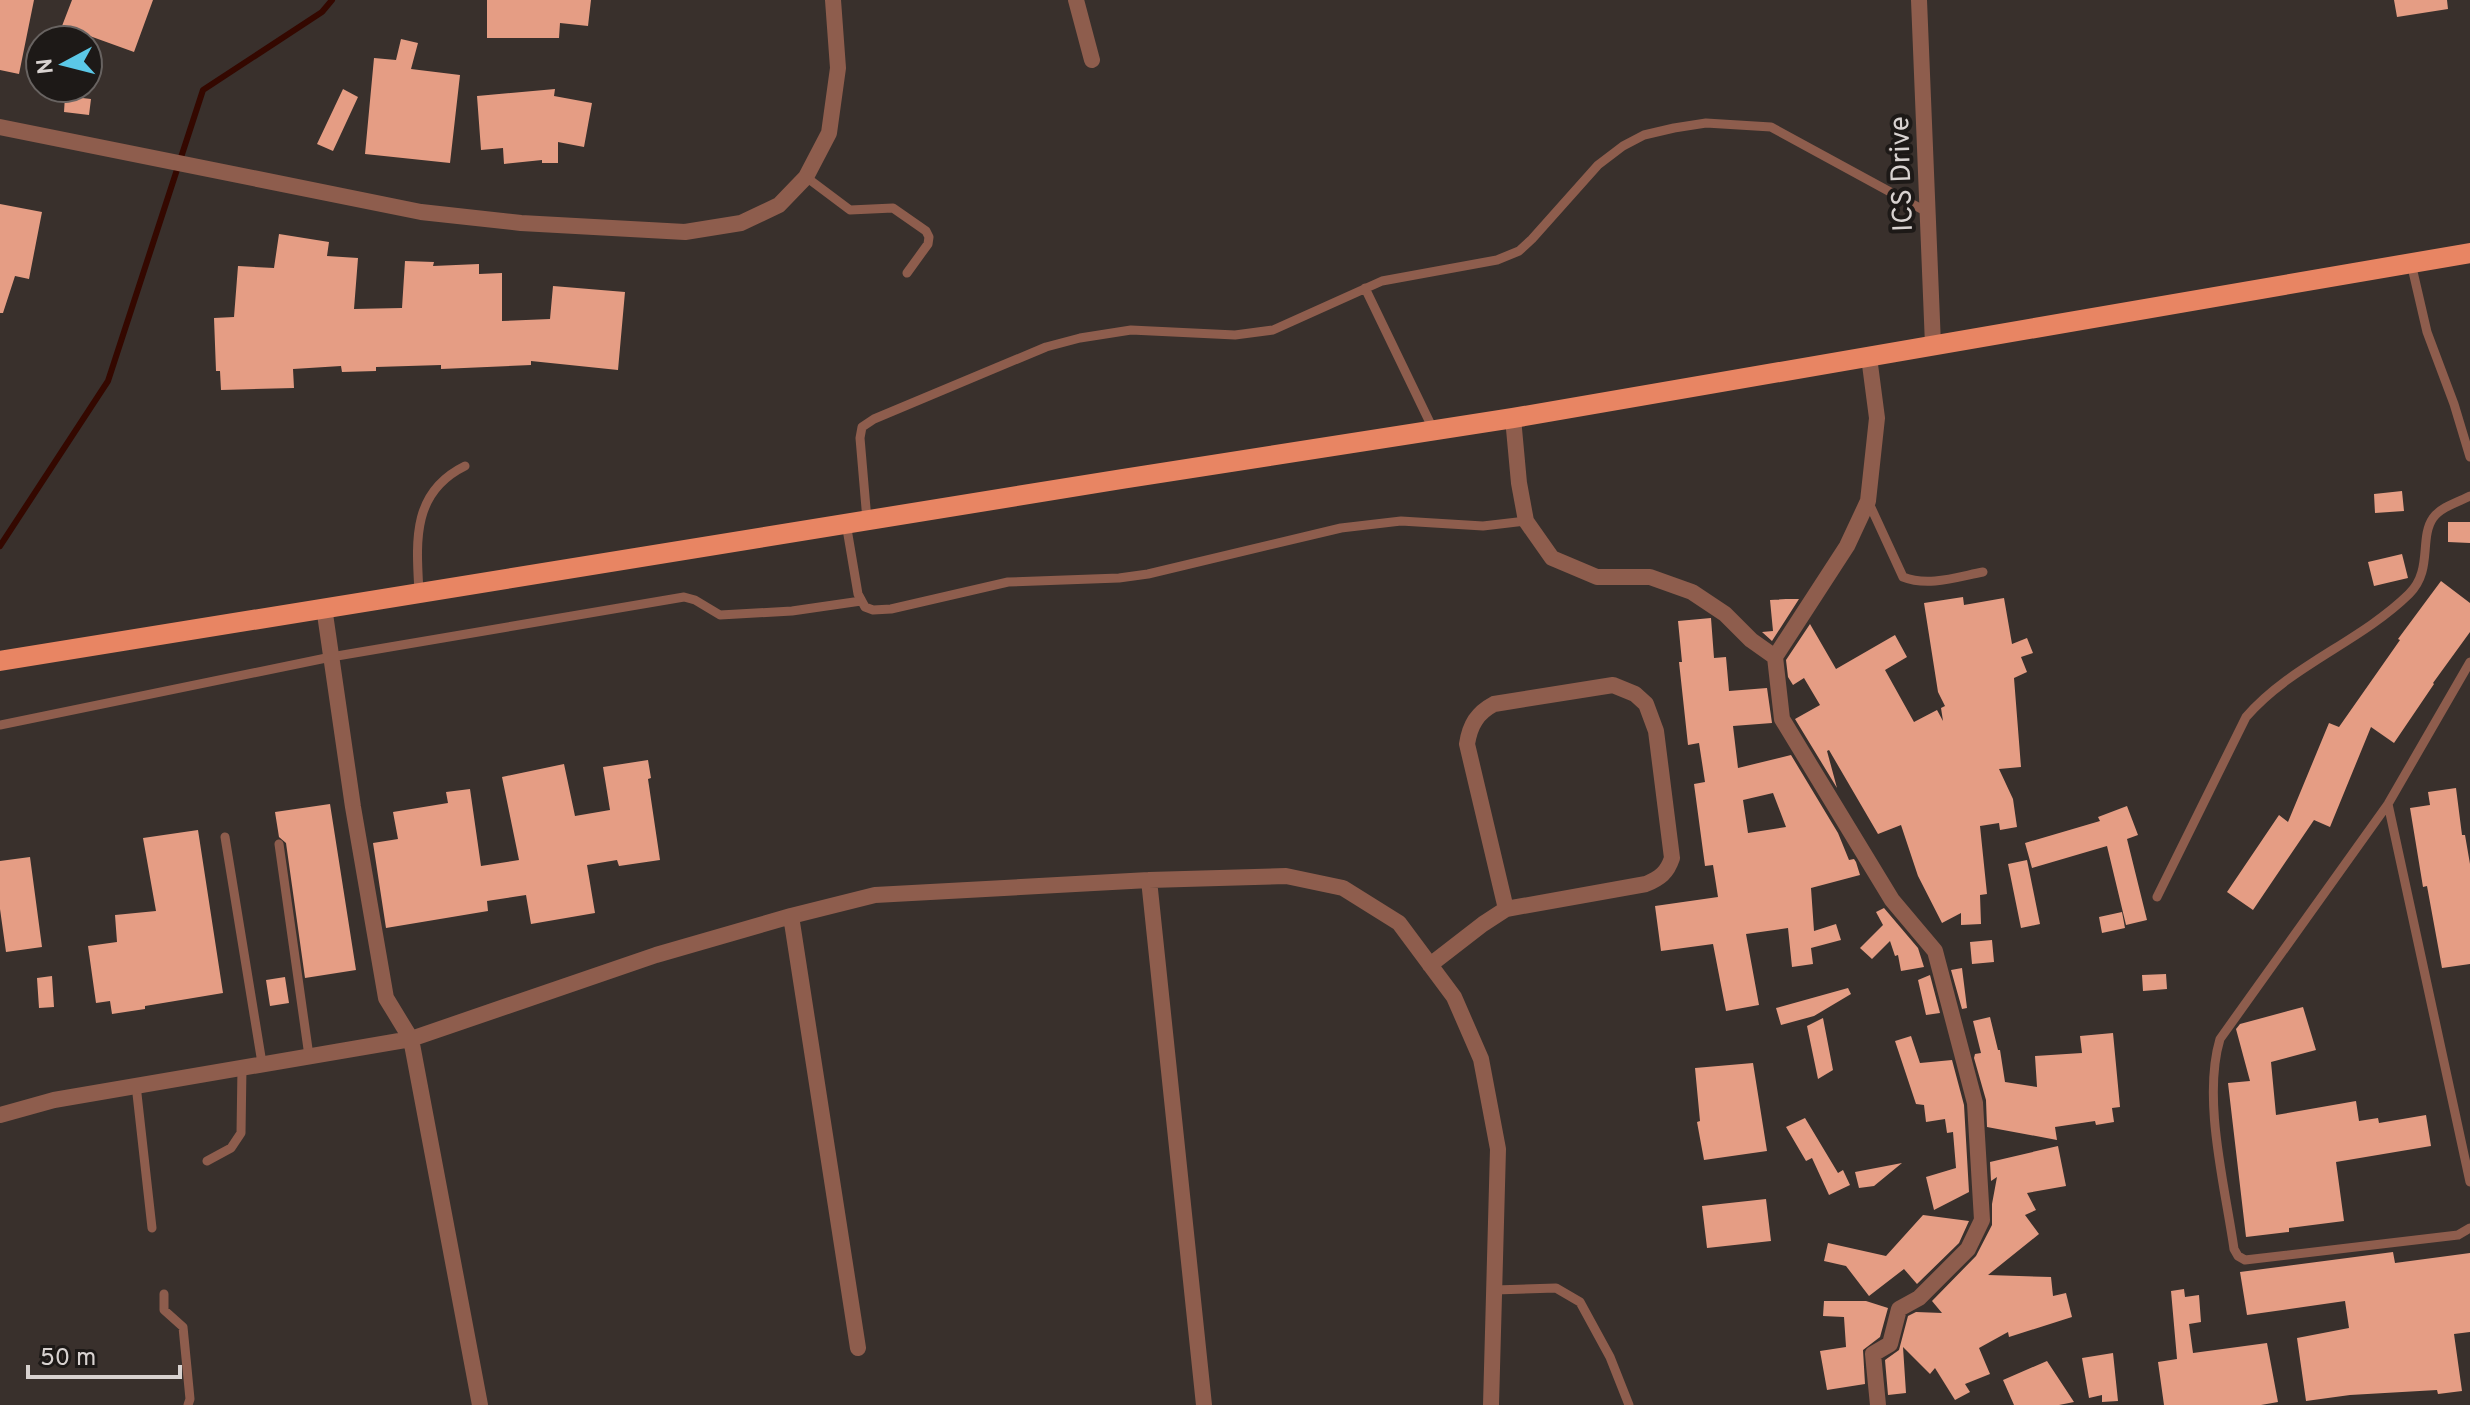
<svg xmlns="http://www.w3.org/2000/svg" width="2470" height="1405" font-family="Overpass,sans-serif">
	<rect width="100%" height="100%" fill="#39302c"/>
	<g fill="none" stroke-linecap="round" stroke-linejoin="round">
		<!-- stream -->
		<path stroke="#340800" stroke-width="6" d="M0,546l108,-165 95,-291 119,-78 10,-12"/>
	</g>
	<!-- building -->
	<path fill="#e59d84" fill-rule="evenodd" d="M0,0h34l-15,74 -19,-4z
		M72,0h81l-19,52 -72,-26z
		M487,0h104l-3,26 -28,-3 -1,15h-72z
		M2394,0h53l1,9 -51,8z
		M401,39l17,4 -7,26 49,6 -10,88 -85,-9 9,-96 22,2z
		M343,89l15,8 -25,54 -16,-7z
		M555,89l-1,7 38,7 -8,44 -26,-5v21h-16v-3l-38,4 -1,-16 -22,2 -4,-54z
		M65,96l26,3 -2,16 -25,-3z
		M0,204l42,8 -13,67 -14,-3 -12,37h-3z
		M279,234l50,8 -2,14 31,2 -4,51 48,-1 3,-47 29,1 -1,4 46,-2v10l23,-1v48l48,-2 3,-33 72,6 -7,78 -87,-9v4l-90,4v-4l-65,2v4l-34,1 -1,-6 -48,3 1,19 -73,2 -1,-19h-4l-2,-53 20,-1 4,-51 36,2z
		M2402,491l2,20 -29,2 -1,-19z
		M2448,522h22v21l-22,-1z
		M2402,554l6,24 -34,8 -6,-24z
		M2441,581l29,22v29l-37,51 1,1 -40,59 -23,-16 -41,100 -16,-7 -61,90 -26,-18 52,-77 9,7 41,-99 10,4 61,-87 -2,-1z
		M1963,597l1,8 40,-7 8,46 15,-6 6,15 -12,4 6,15 -13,6 7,89 -22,2 14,30 4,28 -17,3 -1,-7 -19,3 7,68 -7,1 1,29 -20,1v-12l-19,10 -24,-47 -17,-51 -23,9 -49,-84 -2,1 10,37 -42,-69 25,-14 -16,-27 -11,7 -5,-8 -2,-17 24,-36 26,45 59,-34 12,22 -22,13 29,52 23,-12 6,11 -2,-13 4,-2 -7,-14 -14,-89z
		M1786,599h13l-27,42 -10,-9 11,-1 -3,-31z
		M1711,618l3,40 12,-1 3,34 38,-3 5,35 -39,3 5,42 53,-13 47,78 11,27 5,-1 2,3 4,13 -49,13 3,43 22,-7 5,16 -30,8 2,16 -21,3 -4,-39 -42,6 13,71 -33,6 -13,-67 -52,7 -6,-45 63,-9 -5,-32 -8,1 -11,-82 11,-2 -6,-39 -11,2 -9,-83h3l-4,-41zM1773,793l13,34 -38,6 -5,-33z
		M648,760l3,18 -3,1 12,81 -41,6 -2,-6 -30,5 8,48 -64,11 -5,-29 -39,6 1,10 -102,17 -13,-85 25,-4 -5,-27 55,-9 -2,-11 24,-3 11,77 38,-6 -17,-83 62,-13 11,52 35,-6 -7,-43z
		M2456,788l6,47h3l5,29v100l-28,4 -15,-82 -4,1 -13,-79 20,-3 -2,-13z
		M330,804l26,166 -51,8 -19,-135 -7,-6 -4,-25z
		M2127,806l11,29 -11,4 20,81 -21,5 -19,-79 -75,22 -7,-25 75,-22 -2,-4z
		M198,830l25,163 -78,13v3l-33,5 -2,-13 -14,2 -8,-57 29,-4 -2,-27 41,-4 -13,-73z
		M30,857l12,90 -36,5 -6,-43v-48z
		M2027,860l13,64 -19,4 -13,-64z
		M1884,908l34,40 6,19 -23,4 -3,-16 -3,1 -5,-15 -18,18 -12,-11 23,-23 -7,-13z
		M2122,912l3,16 -23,5 -3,-16z
		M1992,940l2,22 -22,2 -2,-22z
		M1962,968l5,40 -5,1 -11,-39z
		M2166,974l1,15 -24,2 -1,-16z
		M1930,975l10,38 -14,2 -8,-35z
		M52,976l2,31 -15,1 -2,-30z
		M285,977l4,26 -19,3 -4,-26z
		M1848,988l3,6 -37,22 -33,9 -5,-17z
		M2303,1007l13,43 -45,12 5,53 80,-14 3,20 19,-3 1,5 47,-8 5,31 -95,16 8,59 -55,7v4l-43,5 -18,-154 22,-2 -14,-52 4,-5z
		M1990,1017l8,33h2l5,32 32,5 -2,-31 47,-3 -2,-17 33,-3 7,74 -8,1 2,14 -18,3 -1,-4 -40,6 2,13 -70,-13 -1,-27 -12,-42 1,-4 6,-1 -8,-32z
		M1823,1018l10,52 -15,9 -11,-53z
		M1911,1036l9,27 32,-3 12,45 5,87 -35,18 -8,-33 30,-9 -3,-36 -6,1 -2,-14 -19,3 -2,-17 -8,-1 -21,-63z
		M1753,1063l14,88 -63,9 -7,-38 3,-1 -5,-53z
		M1805,1118l33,55 5,-3 7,15 -21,10 -17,-37 -6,3 -20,-34z
		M2058,1146l8,40 -39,7 9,17 -11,5 14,19 -51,41 63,2 2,19 13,-3 6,24 -63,20 -1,-5 -29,16 11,26 -25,10 5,8 -15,8 -20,-32 -5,6 -27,-27 3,46 -18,2 -3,-35 14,-10 9,-34 8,-4 26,1 -10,-12 44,-45 16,-31v-21l5,-27 -6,4 -1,-19z
		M1902,1163l-28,23 -15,2 -4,-16z
		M1766,1199l5,42 -64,7 -5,-42z
		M1923,1215l46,6 -10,22 -42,41 -13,-15 -35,27 -23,-30 -22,-5 4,-18 58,13z
		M2393,1252l2,11 75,-10v79l-16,2 8,57 -24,3 -1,-4 -87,5 -44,6 -9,-63 52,-10 -4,-27 -98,14 -7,-43z
		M2184,1289l1,8 14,-2 2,27 -12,2 4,29 74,-10 11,59 -17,3h-97l-6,-43 19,-3 -6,-68z
		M1824,1301h42l22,7 -8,29 -17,13 2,34 -38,6 -7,-39 26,-4 -2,-30 -21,-1z
		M2113,1353l5,48 -16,1v-7l-13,3 -7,-40z
		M2047,1361l27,41 -15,3h-45l-11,-25z"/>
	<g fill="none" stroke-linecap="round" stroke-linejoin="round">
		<!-- lane -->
		<path stroke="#8e5d4d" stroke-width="9" d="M806,177l44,33 43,-2 33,23 3,6 -1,7 -21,29
			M2411,263l16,69 27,72 16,53
			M1365,288l68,141
			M1868,501l35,76c25,10 54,0 80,-5
			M867,520l-7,-82 2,-11 12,-8 172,-72 34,-9 51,-8 104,5 38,-5 109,-49 115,-21 22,-9 13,-12 66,-74 25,-19 21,-11 30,-7 32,-5 65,4 156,85
			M846,523l12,71 7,13 8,3 18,-1 117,-27 111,-4 29,-4 193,-46 60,-7 82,5 43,-5
			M419,592c-3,-52 -7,-100 46,-126
			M2470,662l-82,142 -168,235c-18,60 5,147 14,210l4,7 7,4 213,-25 12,-7
			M0,725l331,-68 353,-60 11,3 25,15 72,-4 69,-10
			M2388,804l82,378
			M225,837l37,226
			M279,844l30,212
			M2157,897l89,-180c45,-52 114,-75 163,-123 24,-23 10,-56 24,-76 8,-11 25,-16 37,-22
			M136,1085l16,143
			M207,1161l24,-13 10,-15 1,-66
			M1495,1290l61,-2 24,14 30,55 19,48
			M164,1294v16l19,17 7,72 -2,6"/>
		<!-- street -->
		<path stroke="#8e5d4d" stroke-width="16" d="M1076,0l16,60
			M1919,0l14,345
			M0,127l421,85 100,11 164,9 56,-9 38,-18 27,-28 23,-44 9,-65 -5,-68
			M1513,418l6,65 7,38 26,37 45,19h53l42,15 33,22 26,26 24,17 7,62 110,181 43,51 40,152 7,117 -14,29 -49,49 -20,11 -9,35 -17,10 5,51
			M324,607l29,200 33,191 25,41 69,366
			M1775,657l72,-111 21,-45 9,-83 -8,-61
			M1149,880l55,525
			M791,916l67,432
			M1430,965l53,-41 23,-15 140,-25c14,-6 21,-11 26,-26l-16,-127 -10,-27 -11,-10 -22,-9 -119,19c-17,9 -24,21 -27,40l39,165
			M0,1115l54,-15 357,-61 245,-84 135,-39 84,-21 274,-15 137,-4 57,12 56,35 55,74 27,62 17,90 -7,256"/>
		<!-- primary -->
		<path stroke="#e88563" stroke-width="20" d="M0,661l1122,-182 391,-61 957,-165"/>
	</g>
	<g text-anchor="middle" stroke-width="8" stroke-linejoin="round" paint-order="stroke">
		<!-- street labels -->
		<g font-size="28" fill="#d8d2d0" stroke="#1d1917">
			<text transform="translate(1900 174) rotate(-92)" y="10">ICS Drive</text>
		</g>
	</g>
	<!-- north arrow -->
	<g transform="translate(64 64) rotate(263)"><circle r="38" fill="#1d1917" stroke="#686361" stroke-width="2"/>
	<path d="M0-6L14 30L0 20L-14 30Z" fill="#5bc8e7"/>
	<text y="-12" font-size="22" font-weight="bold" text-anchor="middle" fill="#d8d2d0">N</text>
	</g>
	<!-- scale -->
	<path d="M28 1365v12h152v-12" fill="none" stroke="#d8d2d0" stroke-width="4"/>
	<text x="40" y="1365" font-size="24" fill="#d8d2d0" stroke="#1d1917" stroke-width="6" paint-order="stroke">50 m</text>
</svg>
